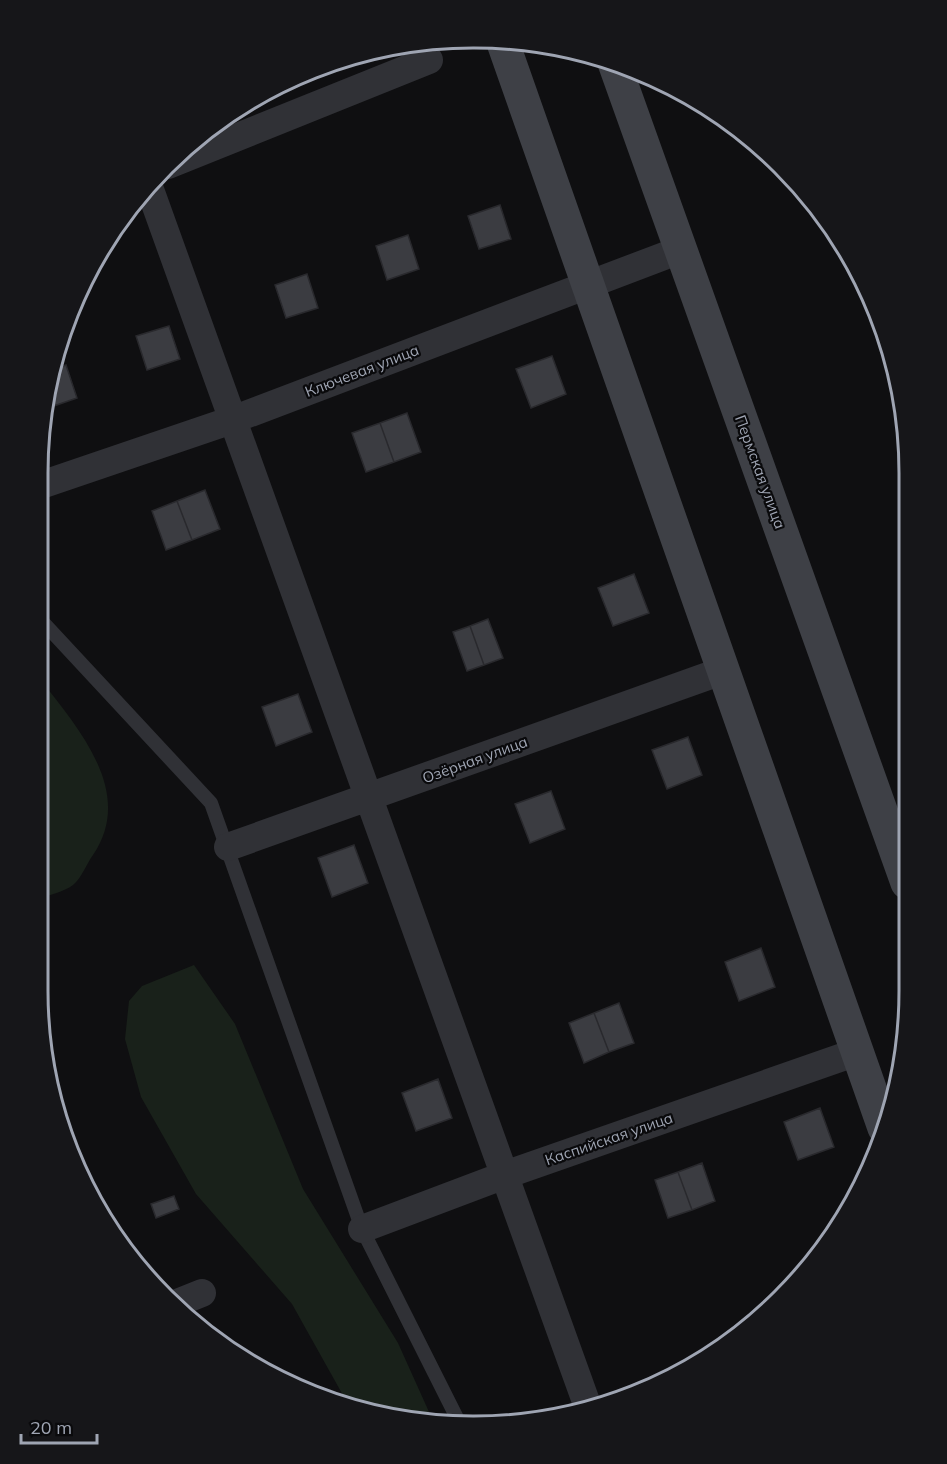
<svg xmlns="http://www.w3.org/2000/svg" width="947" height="1464" font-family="Mulish,sans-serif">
	<rect width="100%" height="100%" fill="#0f0f11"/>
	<!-- green -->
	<path fill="#19211a" d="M40,679c37,48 96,113 53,176 -6,8 -12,24 -20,30 -9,7 -25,10 -35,14z
		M194,965l41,59 68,165 95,154 36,80 -85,-17 -57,-102 -96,-110 -55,-97 -16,-58 4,-38 13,-15z"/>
	<!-- building -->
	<path fill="#3b3c41" stroke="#29292d" stroke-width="1.5" d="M500,205l11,34 -32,10 -11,-33z
		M408,235l11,34 -32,11 -11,-34z
		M307,274l11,34 -32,10 -11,-33z
		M169,326l11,33 -33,11 -11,-34z
		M552,356l14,38 -35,14 -15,-39z
		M66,365l11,33 -32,11 9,-40z
		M407,413l14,39 -27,10 -14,-39z
		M380,423l14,39 -28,10 -14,-39z
		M205,490l15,39 -28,11 -15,-39z
		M177,501l15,39 -26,10 -14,-39z
		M634,574l15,39 -36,13 -15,-38z
		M488,619l15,39 -19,7 -14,-39z
		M470,626l14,39 -17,6 -14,-39z
		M298,694l14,38 -36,14 -14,-39z
		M688,737l14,38 -35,14 -15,-39z
		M551,791l14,38 -35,14 -15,-39z
		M354,845l14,38 -36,14 -14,-39z
		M761,948l14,39 -36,14 -14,-39z
		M619,1003l15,40 -25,9 -15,-39z
		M594,1013l15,39 -25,11 -15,-40z
		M438,1079l14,39 -36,13 -14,-38z
		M820,1108l14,39 -36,13 -14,-38z
		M702,1163l13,38 -23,9 -14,-38z
		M678,1172l14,38 -24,8 -13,-38z
		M174,1196l5,13 -23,9 -5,-14z"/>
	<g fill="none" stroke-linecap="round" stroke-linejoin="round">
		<!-- lane -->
		<path stroke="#303136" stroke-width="14" d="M40,619l171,184 151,426 98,195"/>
		<!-- street -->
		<path stroke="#303136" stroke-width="28" d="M168,165l261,-105
			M148,184l441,1226
			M41,485l191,-65 448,-170
			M228,847l494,-176
			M362,1229l143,-54 352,-123
			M177,1303l25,-10"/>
		<!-- secondary -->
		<path stroke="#3e4046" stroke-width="33" d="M502,40l382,1088
			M613,60l294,823"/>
	</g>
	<g text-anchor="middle" stroke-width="4.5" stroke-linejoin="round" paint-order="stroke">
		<!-- street labels -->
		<g font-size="15" fill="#9fa5b3" stroke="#0a0a0c">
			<text transform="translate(362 371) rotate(-21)" y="5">Ключевая улица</text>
			<text transform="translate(760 472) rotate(70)" y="5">Пермская улица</text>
			<text transform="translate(475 760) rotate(-20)" y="5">Озёрная улица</text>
			<text transform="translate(609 1139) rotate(-19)" y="5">Каспийская улица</text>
		</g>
	</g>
	<!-- crop -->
	<path d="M0 0H947V1464H0ZM473 48H474A425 425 0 0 1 899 473V991A425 425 0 0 1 474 1416H473A425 425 0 0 1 48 991V473A425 425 0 0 1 473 48Z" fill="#161619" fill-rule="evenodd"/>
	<path fill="none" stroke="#9fa5b3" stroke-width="3" d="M473 48H474A425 425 0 0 1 899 473V991A425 425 0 0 1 474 1416H473A425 425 0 0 1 48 991V473A425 425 0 0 1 473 48Z"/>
	<!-- scale -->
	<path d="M21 1434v9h76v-9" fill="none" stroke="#9fa5b3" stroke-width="3"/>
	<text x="30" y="1434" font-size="18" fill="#9fa5b3" stroke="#0a0a0c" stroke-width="4.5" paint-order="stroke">20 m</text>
</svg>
